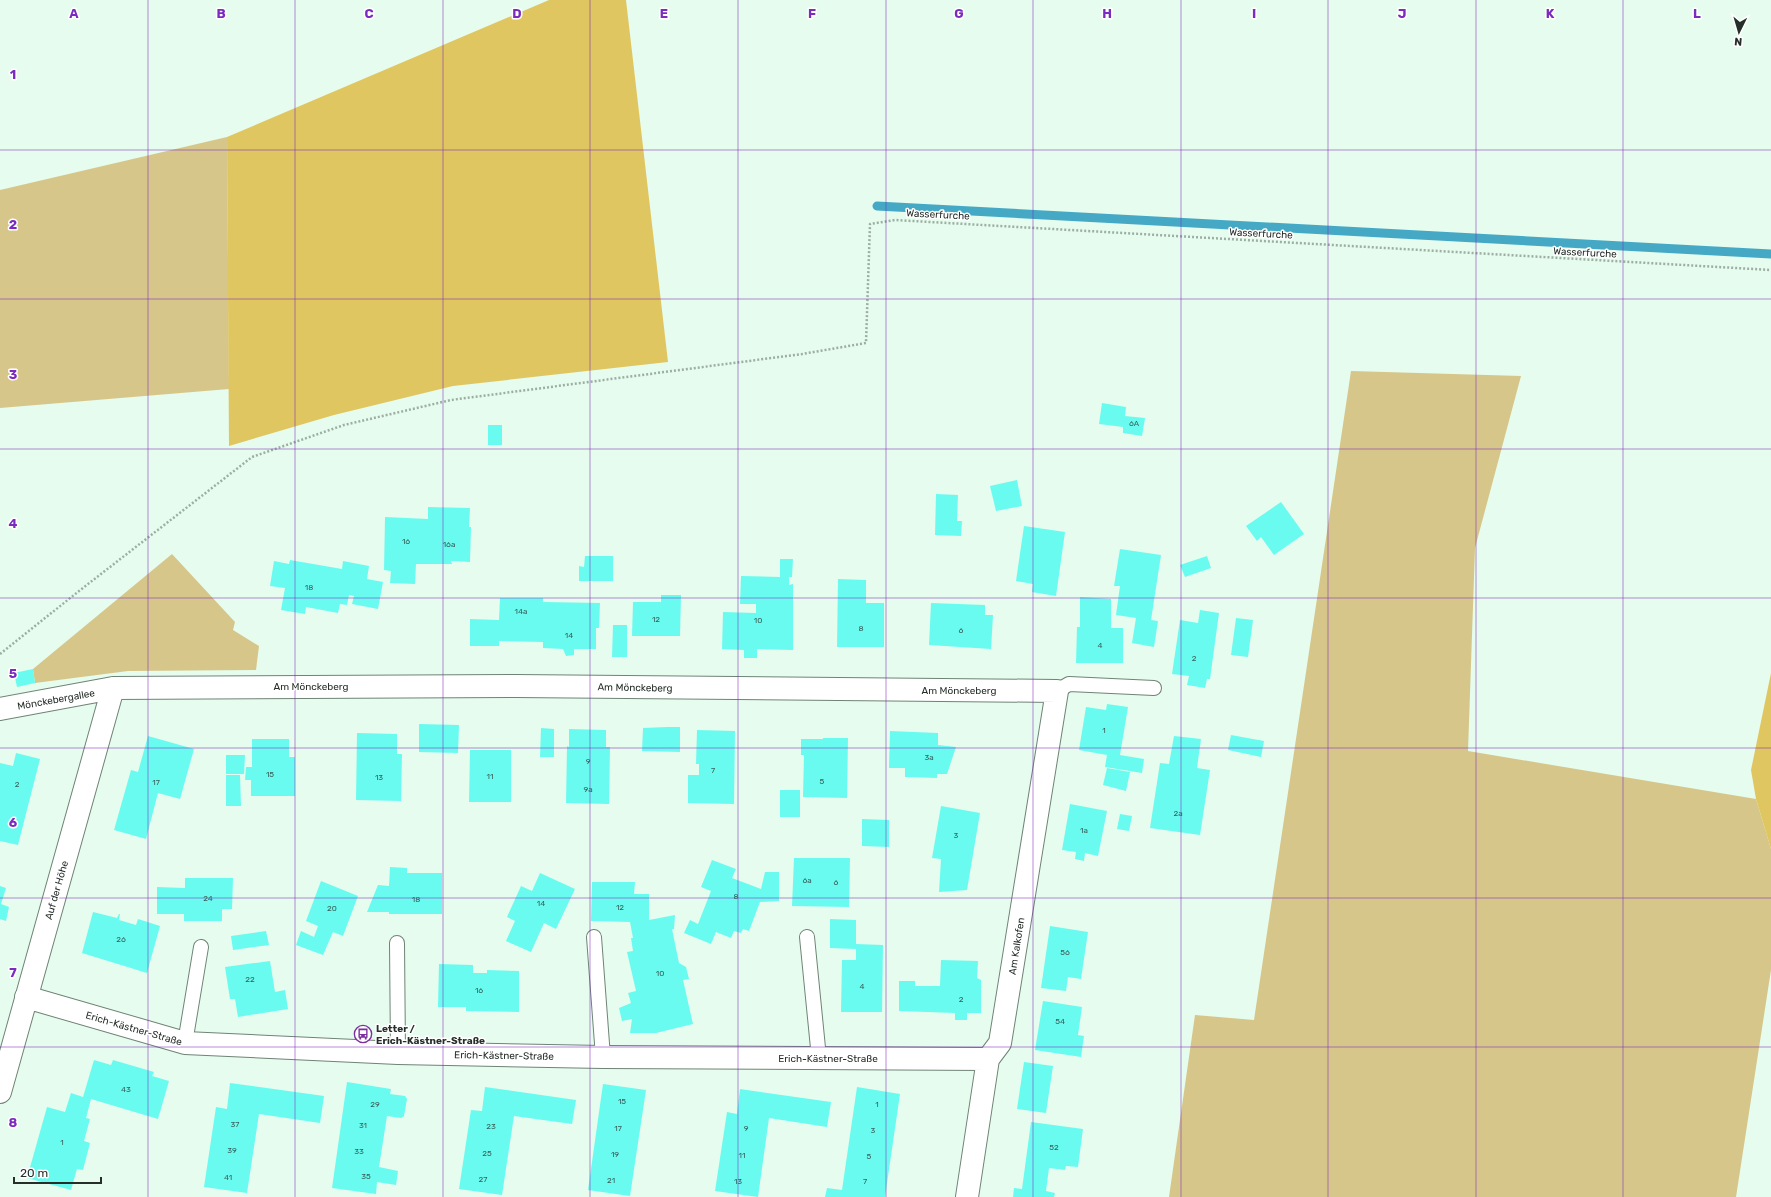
<svg xmlns="http://www.w3.org/2000/svg" width="1771" height="1197" font-family="Rubik,sans-serif">
	<rect width="100%" height="100%" fill="#e6fcee"/>
	<!-- green -->
	<path fill="#d6c68a" d="M227,137l2,252 -229,19v-218z
		M1351,371l170,5 -46,172 -7,203 288,48 15,50v121l-35,227h-567l26,-182 59,5z
		M172,554l63,68 -2,8 26,16 -3,24 -128,1 -93,12 -2,-14z"/>
	<!-- forest -->
	<path fill="#e0c660" d="M549,0h77l42,362 -215,24 -119,29 -105,31 -2,-309z
		M1771,673v176l-15,-50 -5,-29z"/>
	<g fill="none" stroke-linecap="round" stroke-linejoin="round">
		<!-- stream -->
		<path stroke="#45a9c5" stroke-width="9" d="M877,206l894,48"/>
	</g>
	<!-- building -->
	<path fill="#6afbf0" d="M1102,403l24,4 -1,9 20,2 -3,18 -19,-3v-6l-24,-3z
		M488,425h14v20h-14z
		M1017,480l5,26 -26,5 -6,-25z
		M936,494l22,1 -1,26h5l-1,15 -26,-1z
		M1281,502l23,32 -30,21 -13,-18 -4,4 -11,-15z
		M428,507l42,1 -1,19h2l-1,35 -19,-1 1,3h-36l-1,20 -25,-1 1,-12 -7,-1 1,-53 43,2z
		M1024,526l41,6 -9,64 -24,-4 1,-8 -17,-3z
		M1120,549l41,6 -10,65 7,1 -4,26 -22,-4 4,-25 -20,-3 4,-29h-6z
		M585,556h28v25h-34v-15l5,1z
		M1207,556l4,12 -26,9 -5,-12z
		M780,559h13l-1,18h-3v8l4,-1v66l-36,-1v9h-13v-8l-22,-1 1,-37 33,1v-9h-16l1,-28 39,1z
		M290,560l52,9 1,-8 26,5 -2,13 16,3 -5,27 -26,-5 2,-8 -5,-1 -2,10 -7,-1 -2,9 -32,-6 -1,7 -24,-4 4,-22 -15,-2 4,-25 15,3z
		M838,579l28,1v23h18v44h-47z
		M661,595h20l-1,41h-48l1,-34h28z
		M1080,597l31,2v29h12v35h-47l1,-36h3z
		M500,598h43v4l57,1 -1,25h-3v21h-22v6l-8,1 -3,-7 -20,-1v-6l-44,-1v5h-29v-27l29,1z
		M931,603l54,2v10h8l-2,34 -62,-4z
		M1200,610l19,3 -9,66h-3l-2,9 -18,-3 2,-9 -17,-2 8,-54 18,3z
		M1236,618l17,2 -5,37 -17,-2z
		M613,625h14v32h-15z
		M33,669l2,14 -18,4 -3,-14z
		M1107,704l21,3 -8,48 24,4 -2,14 -37,-6 2,-12 -28,-5 7,-43 20,3z
		M419,724l40,1 -1,28 -39,-1z
		M667,727h13v25l-38,-1 1,-23z
		M541,728l13,1v28h-14z
		M569,729l37,1v17h4l-1,57 -43,-1 1,-57 2,1z
		M697,730l38,1 -1,73 -46,-1v-28h11v-11h-3z
		M890,731l48,2v12l18,2 -9,27h-10v4l-32,-1v-9h-16z
		M357,733l40,1v20h5l-1,47 -45,-1z
		M1231,735l33,6 -3,16 -33,-7z
		M148,736l46,13 -14,50 -22,-6 -12,46 -32,-9 17,-60 7,2z
		M1174,736l27,3 -4,29 13,2 -10,65 -50,-7 10,-65 9,1z
		M823,738h25l-1,60 -44,-1 1,-42h-3v-16h22z
		M252,739h37v18h6v39h-44v-16h-6l1,-13h6z
		M470,750h41v52h-42z
		M16,753l24,6 -22,86 -18,-4v-78l13,3z
		M226,755h19l-1,19h-18z
		M1107,768l23,4 -4,19 -23,-6z
		M226,775h14l1,31h-15z
		M780,790h20v27h-20z
		M1070,804l37,7 -9,45 -13,-3 -1,8 -9,-2 1,-7 -14,-2z
		M941,806l39,7 -13,77 -28,2 2,-33 -9,-1z
		M1120,814l12,2 -3,15 -12,-2z
		M862,819l27,1v27l-27,-1z
		M794,858h56l-1,49 -57,-1z
		M712,860l24,9 -4,9 29,11 4,-17h14v29l-19,1 -11,29 -6,-2 -2,4 -7,-2 -3,7 -15,-6 -5,12 -27,-11 6,-13 8,4 13,-33 -10,-4z
		M390,867l17,1v5h35v41h-53v-2h-22l11,-27 11,1z
		M540,873l35,16 -19,40 -12,-6 -13,29 -25,-11 9,-20 -8,-4 14,-31 11,5z
		M185,878h48l-1,31h-10v12h-38v-7h-27v-27l28,1z
		M321,881l37,15 -15,40 -10,-4 -10,23 -27,-10 5,-14 13,6 4,-11 -12,-5z
		M592,882h43l-1,12h15v26l26,-5 -1,14h-2l7,34 7,4 3,12 -6,1 10,44 -37,9h-26l2,-14 -10,2 -3,-13 12,-5 -3,-10 8,-2 -9,-39 6,-1 -2,-13h2l-3,-16 -39,-1z
		M0,886l6,2 -5,16 8,3 -3,14 -6,-2z
		M93,912l24,6 2,-4h1l-1,6 17,5 2,-6 22,7 -13,47 -65,-20z
		M830,919l26,1v24l27,1 -1,67h-41l1,-52h14v-11l-26,-1z
		M1050,926l38,6 -7,47 -13,-2 -2,14 -25,-3z
		M266,931l3,14 -36,5 -2,-14z
		M941,960l37,1 -1,17 4,2v33h-14v7h-12v-7l-56,-2v-30h16v5h25z
		M270,961l5,31 10,-2 3,19 -50,8 -3,-18h-5l-5,-32z
		M439,964l34,1v8h14v-3l32,1v41l-53,-1v-4h-28z
		M1043,1001l39,6 -4,28 6,1 -3,21 -46,-7z
		M94,1060l17,5 2,-5 41,12 -2,4 17,5 -11,38 -67,-20 -5,19 4,1 -6,22 6,2 -7,27 -6,-1 -6,21 -44,-12 20,-71 18,5 6,-19 12,4z
		M1024,1062l29,4 -7,47 -29,-4z
		M347,1082l44,7 -1,5 15,2 2,3 -3,17 -3,2 -14,-2 -8,51 19,4 -2,14 -19,-3 -1,12 -44,-6z
		M230,1083l94,13 -4,27 -61,-9 -12,79 -43,-6 12,-80 11,2z
		M603,1084l43,6 -16,106 -42,-6z
		M485,1087l91,13 -4,24 -58,-8 -12,79 -43,-6 12,-79 11,1z
		M857,1087l43,7 -15,103h-60l2,-9 15,2z
		M740,1089l91,13 -4,25 -58,-9 -11,79 -43,-6 12,-79 10,2z
		M1031,1122l52,7 -5,38 -12,-1 -1,4 -16,-2 -3,23 9,2 -1,4h-41l1,-9 8,1z"/>
	<g fill="none" stroke-linecap="round" stroke-linejoin="round">
		<defs>
			<path id="lane" d="M1057,691l12,-7 85,4
				M594,937l9,120
				M807,937l12,121
				M397,943l1,110
				M185,1043l16,-96"/>
			<path id="street" d="M0,709l113,-21 402,-2 542,5 -57,352 -12,16 -21,138
				M26,997l159,46 213,10 205,4 385,2
				M0,1092l113,-404"/>
		</defs>
		<!-- lane casing -->
		<use href="#lane" stroke="#6f8376" stroke-width="16"/>
		<!-- street casing -->
		<use href="#street" stroke="#6f8376" stroke-width="24"/>
		<!-- path -->
		<path stroke="#9daea3" stroke-width="2.5" stroke-dasharray="2 2" stroke-linecap="butt" d="M0,654l79,-63 173,-134 92,-32 107,-25 351,-46 64,-11 4,-119 25,-4 876,50"/>
		<!-- lane -->
		<use href="#lane" stroke="#fff" stroke-width="14"/>
		<!-- street -->
		<use href="#street" stroke="#fff" stroke-width="22"/>
	</g>
	<!-- grid -->
	<path fill="none" stroke="#7b2cbf" stroke-width="1" stroke-opacity="0.55" d="M148,0v1197M295,0v1197M443,0v1197M590,0v1197M738,0v1197M886,0v1197M1033,0v1197M1181,0v1197M1328,0v1197M1476,0v1197M1623,0v1197M0,150h1771M0,299h1771M0,449h1771M0,598h1771M0,748h1771M0,898h1771M0,1047h1771"/>
	<!-- icons -->
	<defs>
		<symbol id="bus-ring" viewBox="-11 -11 22 22"><circle r="9.5" fill="#fff" stroke="#7b2e9f" stroke-width="1.5"/><path d="M-5-6H5V4H4V6H2V4H-2V6H-4V4H-5ZM-3.5-4V0h7V-4ZM-3.5 1.2v1.5H-2V1.2ZM2 1.2v1.5H3.5V1.2Z" fill="#7b2e9f"/></symbol>
	</defs>
	<g fill-rule="evenodd">
		<use href="#bus-ring" x="353" y="1024" width="20" height="20"/>
	</g>
	<g text-anchor="middle" stroke-width="3" stroke-linejoin="round" paint-order="stroke">
		<!-- number labels -->
		<g font-size="8" fill="#37615b">
			<text x="1134" y="426">6A</text>
			<text x="406" y="544">16</text>
			<text x="449" y="547">16a</text>
			<text x="309" y="590">18</text>
			<text x="521" y="614">14a</text>
			<text x="656" y="622">12</text>
			<text x="758" y="623">10</text>
			<text x="861" y="631">8</text>
			<text x="961" y="633">6</text>
			<text x="569" y="638">14</text>
			<text x="1100" y="648">4</text>
			<text x="1194" y="661">2</text>
			<text x="1104" y="733">1</text>
			<text x="929" y="760">3a</text>
			<text x="588" y="764">9</text>
			<text x="713" y="773">7</text>
			<text x="270" y="777">15</text>
			<text x="490" y="779">11</text>
			<text x="379" y="780">13</text>
			<text x="822" y="784">5</text>
			<text x="156" y="785">17</text>
			<text x="17" y="787">2</text>
			<text x="588" y="792">9a</text>
			<text x="1178" y="816">2a</text>
			<text x="1084" y="833">1a</text>
			<text x="956" y="838">3</text>
			<text x="807" y="883">6a</text>
			<text x="836" y="885">6</text>
			<text x="736" y="899">8</text>
			<text x="208" y="901">24</text>
			<text x="416" y="902">18</text>
			<text x="541" y="906">14</text>
			<text x="620" y="910">12</text>
			<text x="332" y="911">20</text>
			<text x="121" y="942">26</text>
			<text x="1065" y="955">56</text>
			<text x="660" y="976">10</text>
			<text x="250" y="982">22</text>
			<text x="862" y="989">4</text>
			<text x="479" y="993">16</text>
			<text x="961" y="1002">2</text>
			<text x="1060" y="1024">54</text>
			<text x="126" y="1092">43</text>
			<text x="622" y="1104">15</text>
			<text x="375" y="1107">29</text>
			<text x="877" y="1107">1</text>
			<text x="235" y="1127">37</text>
			<text x="363" y="1128">31</text>
			<text x="491" y="1129">23</text>
			<text x="618" y="1131">17</text>
			<text x="746" y="1131">9</text>
			<text x="873" y="1133">3</text>
			<text x="62" y="1145">1</text>
			<text x="1054" y="1150">52</text>
			<text x="232" y="1153">39</text>
			<text x="359" y="1154">33</text>
			<text x="487" y="1156">25</text>
			<text x="615" y="1157">19</text>
			<text x="742" y="1158">11</text>
			<text x="869" y="1159">5</text>
			<text x="366" y="1179">35</text>
			<text x="228" y="1180">41</text>
			<text x="483" y="1182">27</text>
			<text x="611" y="1183">21</text>
			<text x="738" y="1184">13</text>
			<text x="865" y="1184">7</text>
		</g>
		<!-- street labels -->
		<g font-size="10" fill="#262e29" stroke="#fff">
			<text transform="translate(938 214) rotate(3)" y="4">Wasserfurche</text>
			<text transform="translate(1261 233) rotate(3)" y="4">Wasserfurche</text>
			<text transform="translate(1585 252) rotate(3)" y="4">Wasserfurche</text>
			<text x="311" y="690">Am Mönckeberg</text>
			<text transform="translate(635 687) rotate(1)" y="4">Am Mönckeberg</text>
			<text x="959" y="694">Am Mönckeberg</text>
			<text transform="translate(56 699) rotate(-10)" y="4">Mönckebergallee</text>
			<text transform="translate(56 890) rotate(-74)" y="4">Auf der Höhe</text>
			<text transform="translate(1016 946) rotate(-81)" y="4">Am Kalkofen</text>
			<text transform="translate(134 1028) rotate(16)" y="4">Erich-Kästner-Straße</text>
			<text transform="translate(504 1055) rotate(1)" y="4">Erich-Kästner-Straße</text>
			<text x="828" y="1062">Erich-Kästner-Straße</text>
		</g>
		<!-- poi labels -->
		<g font-size="10" font-weight="bold" fill="#262e29" stroke="#fff" text-anchor="start">
			<text x="376" y="1032">Letter /<tspan x="376" dy="12">Erich-Kästner-Straße</tspan></text>
		</g>
	</g>
	<g font-size="13" text-anchor="middle" font-weight="bold" fill="#7b2cbf" stroke="#fff" stroke-width="3" stroke-linejoin="round" paint-order="stroke">
		<text x="74" y="18">A</text>
		<text x="221" y="18">B</text>
		<text x="369" y="18">C</text>
		<text x="517" y="18">D</text>
		<text x="664" y="18">E</text>
		<text x="812" y="18">F</text>
		<text x="959" y="18">G</text>
		<text x="1107" y="18">H</text>
		<text x="1254" y="18">I</text>
		<text x="1402" y="18">J</text>
		<text x="1550" y="18">K</text>
		<text x="1697" y="18">L</text>
		<text x="13" y="79">1</text>
		<text x="13" y="229">2</text>
		<text x="13" y="379">3</text>
		<text x="13" y="528">4</text>
		<text x="13" y="678">5</text>
		<text x="13" y="827">6</text>
		<text x="13" y="977">7</text>
		<text x="13" y="1127">8</text>
	</g>
	<!-- north arrow -->
	<g transform="translate(1739 32) rotate(185)" stroke="#ffffff" stroke-width="3" paint-order="stroke">
	<path d="M0-3L7 15L0 10L-7 15Z" fill="#262e29"/>
	<text y="-6" font-size="11" font-weight="bold" text-anchor="middle" fill="#262e29">N</text>
	</g>
	<!-- scale -->
	<path d="M14 1177v6h87v-6" fill="none" stroke="#262e29" stroke-width="2"/>
	<text x="20" y="1177" font-size="12" fill="#262e29" stroke="#ffffff" stroke-width="3" paint-order="stroke">20 m</text>
</svg>
